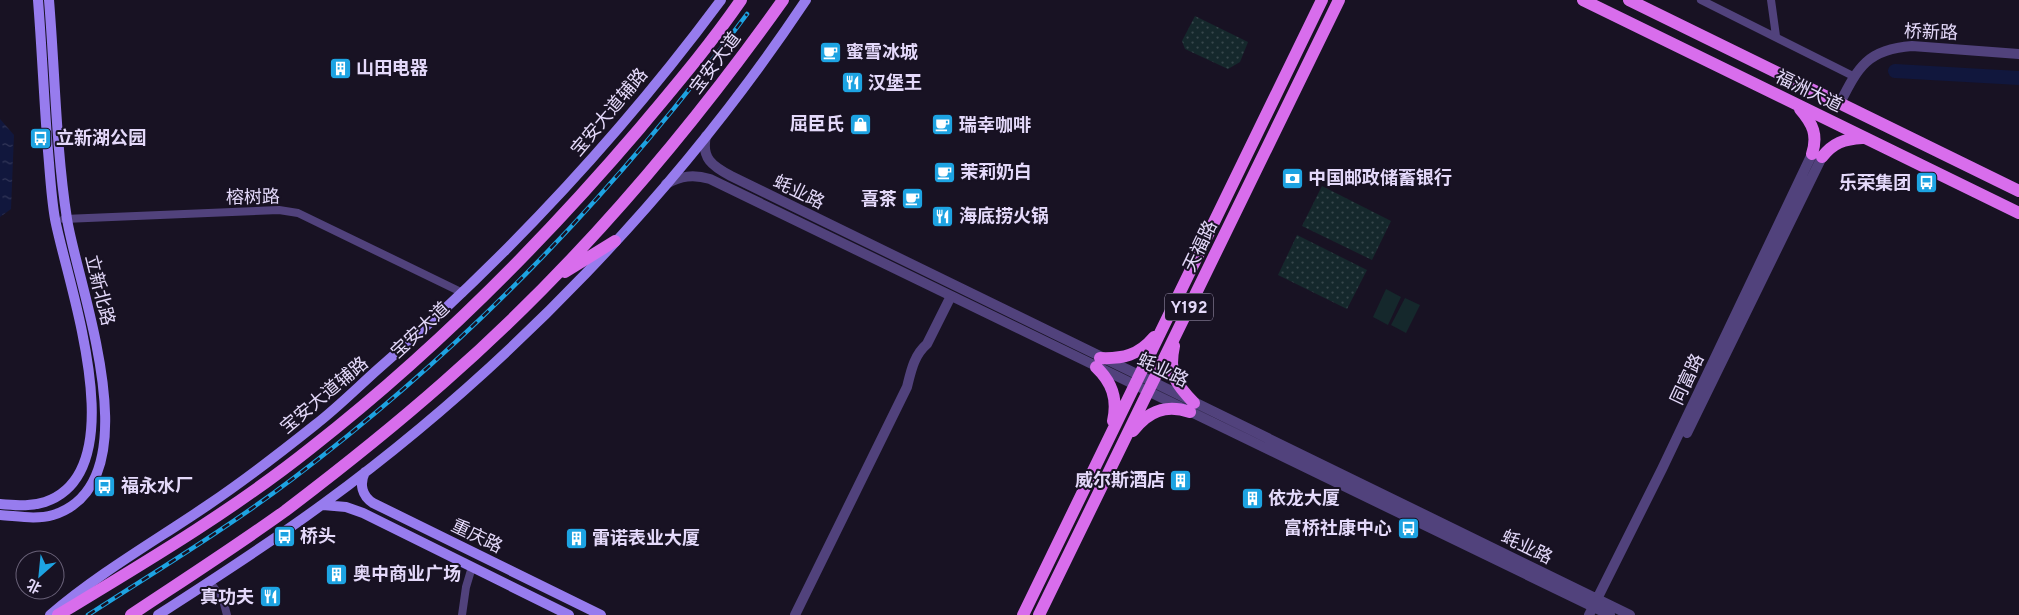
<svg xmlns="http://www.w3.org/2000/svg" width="2019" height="615" font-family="Overpass,'Noto Sans SC',sans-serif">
	<defs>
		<pattern id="grass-dots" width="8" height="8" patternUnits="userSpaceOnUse" patternTransform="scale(1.25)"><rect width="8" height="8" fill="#15282c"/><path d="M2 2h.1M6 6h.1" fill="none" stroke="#37474c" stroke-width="1.8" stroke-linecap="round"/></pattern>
		<pattern id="water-ripples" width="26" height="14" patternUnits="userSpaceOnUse" patternTransform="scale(1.25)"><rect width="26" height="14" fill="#11173d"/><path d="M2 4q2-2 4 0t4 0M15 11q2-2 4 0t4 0" fill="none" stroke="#34385a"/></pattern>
	</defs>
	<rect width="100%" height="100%" fill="#181223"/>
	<!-- grass -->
	<path fill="url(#grass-dots)" d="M1195,16l53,26 -8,20 -12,7 -43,-20 -3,-8z
		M1322,186l69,35 -19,39 -70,-34z
		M1297,235l70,35 -20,39 -69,-34z"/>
	<!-- garden -->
	<path fill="#15282c" d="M1386,289l15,8 -13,28 -15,-8z
		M1405,298l15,7 -14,28 -15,-8z"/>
	<!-- water -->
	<path fill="url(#water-ripples)" d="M0,119l14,16 -3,74 -11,8z"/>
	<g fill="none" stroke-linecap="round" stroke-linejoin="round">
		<!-- river -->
		<path stroke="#11173d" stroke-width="14" d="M1895,71l124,7"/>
		<!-- minor -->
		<path stroke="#51427c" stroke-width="8" d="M1701,0l152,76
			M1771,0l5,36
			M64,219l215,-9 19,3 165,80
			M210,582l13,18 4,15
			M462,615l4,-28 6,-20"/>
		<!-- tertiary -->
		<path stroke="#51427c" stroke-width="10" d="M1840,103c18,-36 28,-54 72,-57l107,8
			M706,136c-5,22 6,30 25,40l899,439
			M666,184c15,-8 27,-10 44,-5l900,436
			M1687,433l135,-276
			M795,615l112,-228c4,-16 7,-32 20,-43l24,-48
			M1589,615l73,-146 150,-315"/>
		<!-- secondary -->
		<path stroke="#977cee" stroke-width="10" d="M365,472c-6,12 -3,24 8,31l228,112
			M0,504c15,1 30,3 45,-2 92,-31 22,-219 10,-283 -4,-23 -5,-46 -7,-68 -4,-50 -6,-101 -10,-151
			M323,505l23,2 17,6 206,102
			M0,515c17,1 36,5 53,0 102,-32 25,-227 14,-296 -11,-71 -12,-147 -18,-219
			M50,615c49,-42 105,-74 158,-110 37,-25 72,-52 107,-80 22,-17 42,-37 62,-55 128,-111 243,-234 344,-370
			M158,615c56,-36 112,-72 165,-111 186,-136 355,-312 483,-504"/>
		<!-- primary -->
		<path stroke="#d86dec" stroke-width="12" d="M1583,0l436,213
			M1629,0l390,191
			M1800,109c13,15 18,26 12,45
			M1822,157c11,-14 22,-18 40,-19
			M565,272l50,-31
			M1174,346c-6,28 1,37 20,57
			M1100,358c23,1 39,-3 54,-21
			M1096,367c16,15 22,32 17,54
			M1133,431c15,-20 33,-27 57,-19
			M58,615c86,-52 174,-104 253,-167 120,-94 230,-204 329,-320 35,-42 70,-83 101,-128
			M131,615c51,-34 104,-68 154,-104 54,-41 108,-84 159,-129 128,-112 240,-243 339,-382
			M1023,615l299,-615
			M1039,615l300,-615"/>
		<defs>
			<path id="rail" d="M88,615c68,-44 138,-86 203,-135 174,-131 327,-291 456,-466"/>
		</defs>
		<!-- rail casing -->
		<use href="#rail" stroke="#1da3e2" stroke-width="4.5"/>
		<!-- rail -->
		<use href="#rail" stroke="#181223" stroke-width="2.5" stroke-dasharray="8" stroke-linecap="butt"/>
	</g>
	<!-- icons -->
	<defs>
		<symbol id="cafe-square" viewBox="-11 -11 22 22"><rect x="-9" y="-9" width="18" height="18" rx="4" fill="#1da3e2" stroke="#181223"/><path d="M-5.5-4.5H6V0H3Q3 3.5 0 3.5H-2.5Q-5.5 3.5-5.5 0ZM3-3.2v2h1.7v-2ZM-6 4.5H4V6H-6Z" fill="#fff"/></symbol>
		<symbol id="building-square" viewBox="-11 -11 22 22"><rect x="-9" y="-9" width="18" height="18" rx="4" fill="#1da3e2" stroke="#181223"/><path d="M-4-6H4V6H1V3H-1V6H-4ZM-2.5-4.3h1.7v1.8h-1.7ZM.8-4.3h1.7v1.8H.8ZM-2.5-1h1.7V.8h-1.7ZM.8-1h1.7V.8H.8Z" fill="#fff"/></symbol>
		<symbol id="restaurant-square" viewBox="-11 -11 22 22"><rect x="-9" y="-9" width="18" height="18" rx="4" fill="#1da3e2" stroke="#181223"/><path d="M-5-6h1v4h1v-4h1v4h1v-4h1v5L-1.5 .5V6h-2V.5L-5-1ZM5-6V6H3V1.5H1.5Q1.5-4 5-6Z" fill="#fff"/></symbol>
		<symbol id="shop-square" viewBox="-11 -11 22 22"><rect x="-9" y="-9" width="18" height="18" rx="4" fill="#1da3e2" stroke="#181223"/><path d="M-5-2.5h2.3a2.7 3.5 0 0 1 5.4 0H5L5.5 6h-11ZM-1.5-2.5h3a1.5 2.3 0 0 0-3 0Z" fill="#fff"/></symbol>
		<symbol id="bus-square" viewBox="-11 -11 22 22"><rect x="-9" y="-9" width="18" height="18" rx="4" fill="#1da3e2" stroke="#181223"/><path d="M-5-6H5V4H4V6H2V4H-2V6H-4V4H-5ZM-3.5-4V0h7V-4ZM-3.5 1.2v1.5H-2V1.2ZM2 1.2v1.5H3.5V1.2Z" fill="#fff"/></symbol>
		<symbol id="bank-square" viewBox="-11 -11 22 22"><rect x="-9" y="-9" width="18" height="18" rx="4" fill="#1da3e2" stroke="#181223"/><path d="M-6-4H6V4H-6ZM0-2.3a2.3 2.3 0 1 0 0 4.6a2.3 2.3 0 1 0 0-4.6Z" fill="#fff"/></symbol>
	</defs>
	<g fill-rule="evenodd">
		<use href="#cafe-square" x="818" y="40" width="25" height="25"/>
		<use href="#building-square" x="328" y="56" width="25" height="25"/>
		<use href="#restaurant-square" x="840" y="70" width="25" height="25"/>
		<use href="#shop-square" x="848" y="112" width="25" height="25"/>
		<use href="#cafe-square" x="930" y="112" width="25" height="25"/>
		<use href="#bus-square" x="28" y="126" width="25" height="25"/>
		<use href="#cafe-square" x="932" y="160" width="25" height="25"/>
		<use href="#bank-square" x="1280" y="166" width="25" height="25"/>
		<use href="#bus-square" x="1914" y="170" width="25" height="25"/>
		<use href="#cafe-square" x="900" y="186" width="25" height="25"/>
		<use href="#restaurant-square" x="930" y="204" width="25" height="25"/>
		<use href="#building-square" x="1168" y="468" width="25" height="25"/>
		<use href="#bus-square" x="92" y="474" width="25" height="25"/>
		<use href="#building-square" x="1240" y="486" width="25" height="25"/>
		<use href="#bus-square" x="1396" y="516" width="25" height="25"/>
		<use href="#bus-square" x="272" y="524" width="25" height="25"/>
		<use href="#building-square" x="564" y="526" width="25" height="25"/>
		<use href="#building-square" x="324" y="562" width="25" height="25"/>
		<use href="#restaurant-square" x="258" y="584" width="25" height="25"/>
	</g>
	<g text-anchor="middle" stroke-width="4" stroke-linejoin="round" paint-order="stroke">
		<!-- shield labels -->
		<rect fill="#181223" stroke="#a79dba" stroke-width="1" x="1165" y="293.5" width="48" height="27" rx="4"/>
		<g font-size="16" font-weight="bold" fill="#e4d9fa">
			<text x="1189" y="313">Y192</text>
		</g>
		<!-- street labels -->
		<g font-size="18" fill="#e4d9fa" stroke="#181223">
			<text transform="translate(1931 32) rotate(2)" y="6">桥新路</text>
			<text transform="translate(715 63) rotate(-53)" y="6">宝安大道</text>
			<text transform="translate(1809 91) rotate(26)" y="6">福洲大道</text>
			<text transform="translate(609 112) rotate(-50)" y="6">宝安大道辅路</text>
			<text transform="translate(799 192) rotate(26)" y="6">蚝业路</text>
			<text transform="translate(253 197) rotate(-1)" y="6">榕树路</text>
			<text transform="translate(1200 246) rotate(-64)" y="6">天福路</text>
			<text transform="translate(100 290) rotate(76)" y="6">立新北路</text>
			<text transform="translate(420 330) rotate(-43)" y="6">宝安大道</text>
			<text transform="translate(1163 370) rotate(26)" y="6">蚝业路</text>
			<text transform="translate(1687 379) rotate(-65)" y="6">同富路</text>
			<text transform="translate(324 395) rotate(-40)" y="6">宝安大道辅路</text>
			<text transform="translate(477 536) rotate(26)" y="6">重庆路</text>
			<text transform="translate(1527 547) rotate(26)" y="6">蚝业路</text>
		</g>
		<!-- poi labels -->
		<g font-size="18" font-weight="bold" fill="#e4d9fa" stroke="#181223" text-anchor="start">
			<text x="846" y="58">蜜雪冰城</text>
			<text x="356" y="74">山田电器</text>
			<text x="868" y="89">汉堡王</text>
			<text x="844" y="130" text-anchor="end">屈臣氏</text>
			<text x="959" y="131">瑞幸咖啡</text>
			<text x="56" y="144">立新湖公园</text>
			<text x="960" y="178">茉莉奶白</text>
			<text x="1308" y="184">中国邮政储蓄银行</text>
			<text x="1911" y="189" text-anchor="end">乐荣集团</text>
			<text x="897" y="205" text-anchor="end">喜茶</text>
			<text x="959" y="222">海底捞火锅</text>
			<text x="1165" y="486" text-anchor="end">威尔斯酒店</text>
			<text x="121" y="492">福永水厂</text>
			<text x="1268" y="504">依龙大厦</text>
			<text x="1392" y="534" text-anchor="end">富桥社康中心</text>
			<text x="300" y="542">桥头</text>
			<text x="592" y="544">雷诺表业大厦</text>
			<text x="353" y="580">奥中商业广场</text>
			<text x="254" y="603" text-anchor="end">真功夫</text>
		</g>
	</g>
	<!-- north arrow -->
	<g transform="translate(40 575) rotate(207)"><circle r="24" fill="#181223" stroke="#6a6279"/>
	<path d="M0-4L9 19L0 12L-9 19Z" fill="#1da3e2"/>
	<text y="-8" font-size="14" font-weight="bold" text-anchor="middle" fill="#e4d9fa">北</text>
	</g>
</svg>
